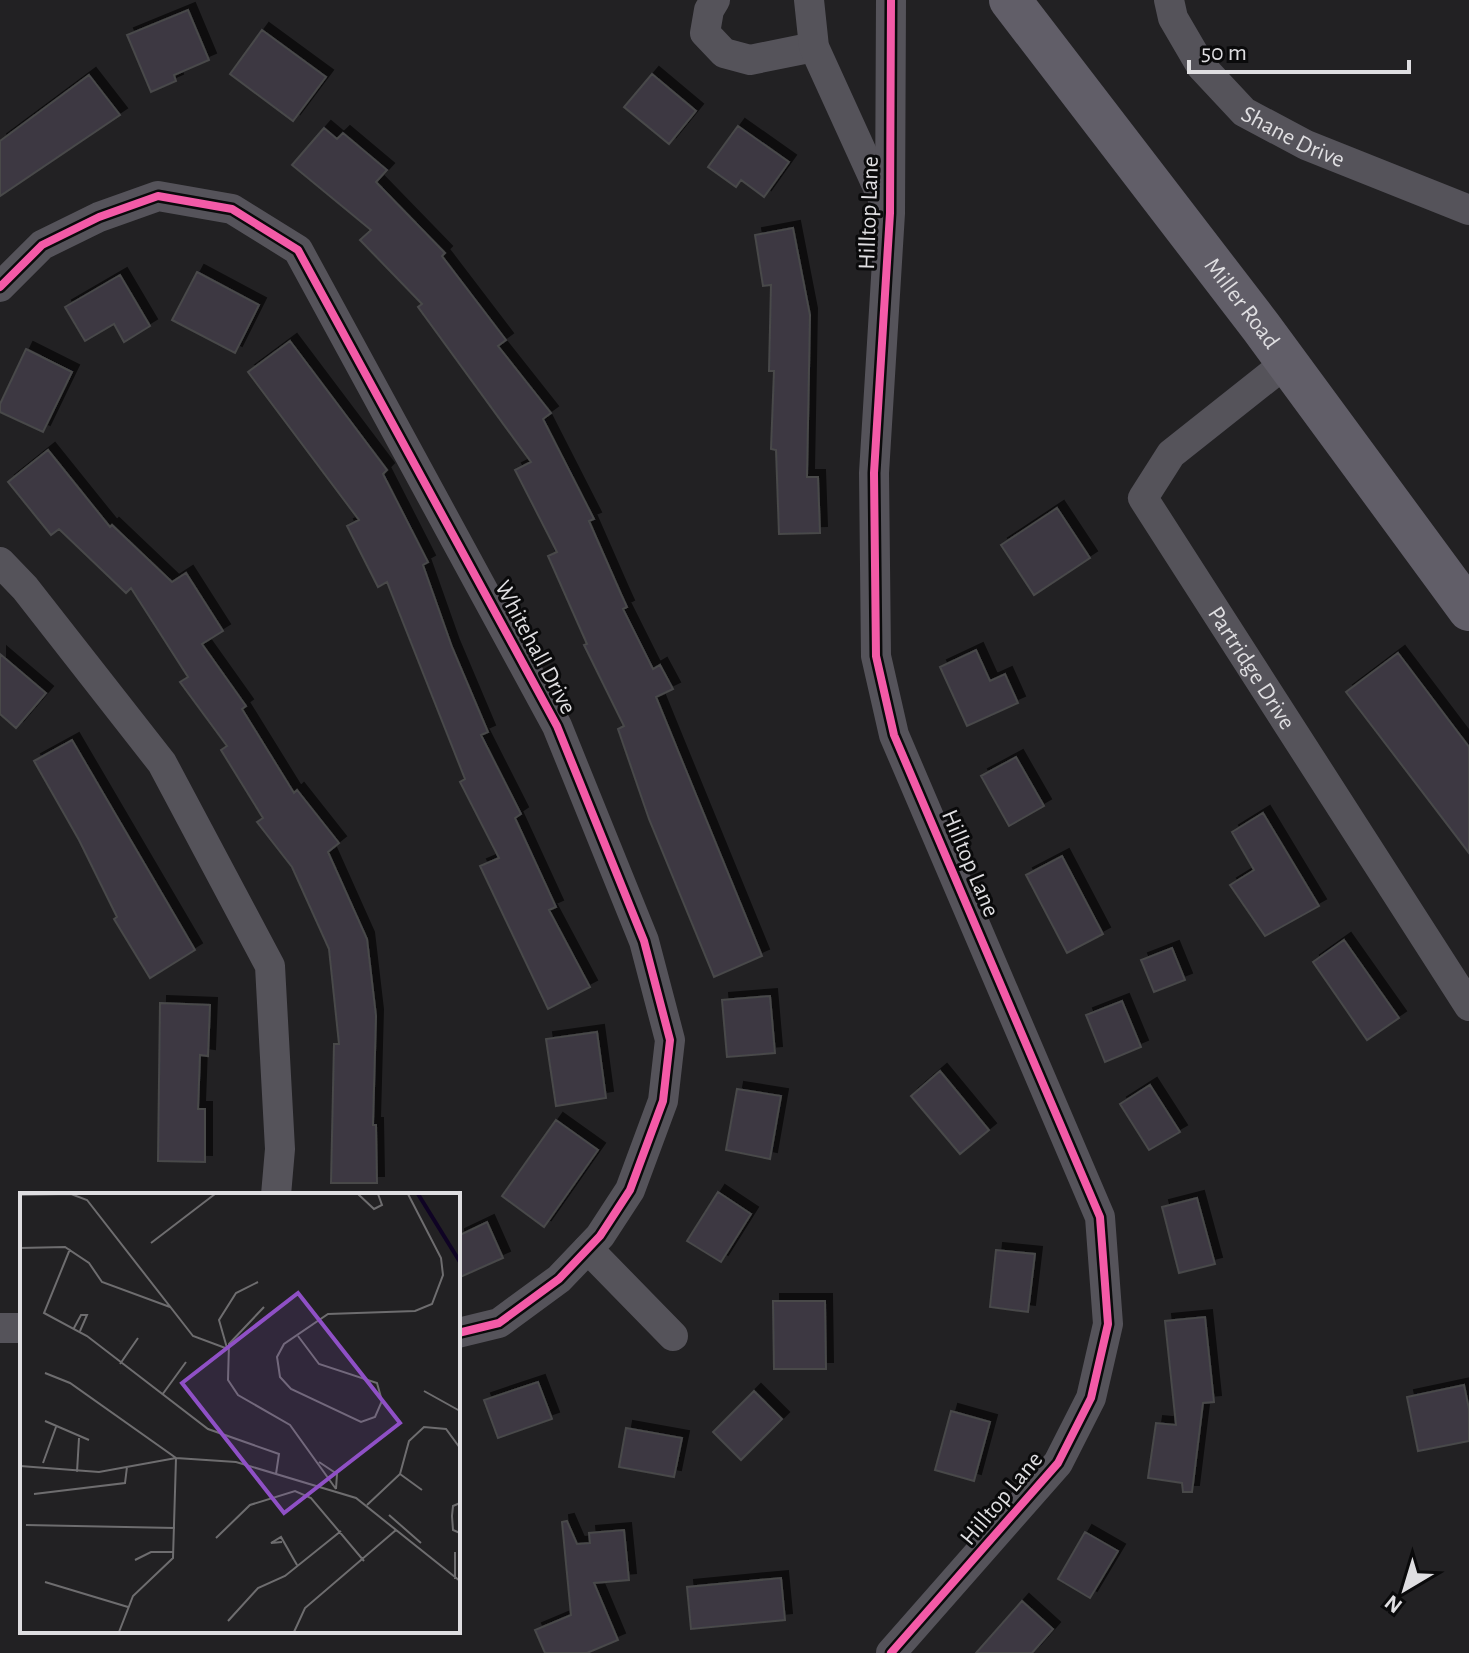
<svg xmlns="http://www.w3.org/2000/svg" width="1469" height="1653" font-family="'Alegreya Sans',sans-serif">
	<defs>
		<filter id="shadow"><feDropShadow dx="7" dy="-7" stdDeviation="0" flood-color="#0009"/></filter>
	</defs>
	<rect width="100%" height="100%" fill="#222123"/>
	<!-- building -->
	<path fill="#3c3943" stroke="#48484a" stroke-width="2" filter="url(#shadow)" d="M188,10l21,50 -35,15 2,6 -25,11 -24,-57z
		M262,30l64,47 -33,44 -63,-47z
		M652,74l44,37 -27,33 -45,-37z
		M89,75l31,40 -120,81v-55z
		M738,126l51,36 -25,35 -23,-17 -5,7 -28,-20z
		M324,128l13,11 6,-6 44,37 -11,12 69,71 -3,3 64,84 -8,6 53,67 -8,6 51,100 -5,2 32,73 6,13 -4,2 30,60 7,-4 13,24 -17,8 106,259 -48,21 -65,-158 -31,-90 6,-3 -40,-81 3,-1 -39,-88 9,-4 -42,-82 16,-8 -113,-155 4,-3 -62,-64 11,-10 -79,-65z
		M793,228l17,87 -3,162h11l2,56 -41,1 -3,-84 -5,-1 3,-78h-5l2,-86 -8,1 -8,-51z
		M197,272l62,33 -24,48 -63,-33z
		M120,275l30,51 -26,16 -10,-18 -29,17 -20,-34z
		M290,341l97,129 -4,4 45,88 -5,3 29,82 36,85 -7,3 40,79 -6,4 41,89 -7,3 41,77 -42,22 -68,-143 19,-8 -39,-76 5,-3 -78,-197 -9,5 -31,-61 12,-6 -111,-148z
		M26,349l46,23 -29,60 -43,-20v-8z
		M48,450l62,77 2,-2 60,57 14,-9 37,58 -21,13 44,62 -4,3 52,84 3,-3 42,53 -11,9 39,87 9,77 -3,109h3l1,58h-46l3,-139h5l-10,-95 -37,-82 -35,-45 6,-4 -42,-68 6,-4 -47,-64 8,-5 -57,-89 -5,5 -67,-64 -8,6 -43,-53z
		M1057,508l33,50 -56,37 -33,-50z
		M976,650l14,31 15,-7 13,29 -51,23 -27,-59z
		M1398,653l71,94v106l-123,-161z
		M0,654l46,39 -30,35 -16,-14z
		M72,740l123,210 -45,28 -36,-59 3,-2 -38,-77 -45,-79z
		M1016,757l28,49 -35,20 -28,-50z
		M1263,813l56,93 -54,30 -35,-51 24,-15 -22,-38z
		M1062,856l41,78 -36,19 -41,-78z
		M1344,940l55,78 -32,22 -54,-78z
		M1172,948l13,32 -31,12 -13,-32z
		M770,996l5,57 -48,4 -5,-57z
		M1122,1001l19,46 -36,15 -19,-47z
		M160,1003l50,2 -2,51 -8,-1 -2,54h7v53l-47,-1z
		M597,1032l9,66 -50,8 -10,-67z
		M940,1071l49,59 -29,24 -49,-58z
		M1150,1085l30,47 -31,18 -29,-46z
		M737,1089l44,7 -11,63 -44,-9z
		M556,1120l42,30 -54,77 -42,-31z
		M718,1192l33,22 -30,48 -34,-21z
		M1197,1198l18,66 -36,9 -17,-66z
		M487,1222l16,36 -45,20v-42z
		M996,1250l39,4 -7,58 -38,-5z
		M773,1301h52l1,68h-52z
		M1205,1317l9,85 -11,1 -11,89h-9l-1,-9 -34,-5 8,-55 20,2 -11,-104z
		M538,1382l14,37 -54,19 -14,-38z
		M1464,1385l5,24v32l-51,10 -11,-54z
		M754,1391l28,28 -41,41 -28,-28z
		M951,1411l39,11 -16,59 -39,-11z
		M626,1428l56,10 -8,39 -55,-10z
		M567,1521l10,23 13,-1 -1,-10 35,-3 5,50 -35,3 24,57 -31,13h-42l-10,-23 36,-15 -9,-93z
		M1085,1532l33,19 -28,47 -32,-19z
		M781,1578l4,42 -94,9 -4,-42z
		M1022,1601l31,28 -21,24h-56z"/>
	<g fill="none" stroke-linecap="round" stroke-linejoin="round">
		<!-- street -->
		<g stroke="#55535a" stroke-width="30">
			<path d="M715,0l-6,10 -4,23 19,20 26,7 64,-13"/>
			<path d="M809,0l5,47 71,156"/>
			<path id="s1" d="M1169,0l4,18 28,48 43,46 62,33 163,65"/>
			<path d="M0,287l42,-42 57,-28 59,-21 74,13 66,41 259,476 87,215 26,99 -7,61 -33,89 -30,46 -41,43 -60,44 -41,10"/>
			<path id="s2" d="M1287,362l-116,92 -28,44 326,508"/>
			<path d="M0,562l25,26 137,175 108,203 10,183 -4,46"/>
			<path d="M588,1249l85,87"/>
			<path d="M0,1328h22"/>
			<path d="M891,1653l167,-190 33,-65 17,-74 -8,-107 -206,-482 -18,-79 -2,-183 16,-260 1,-213"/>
		</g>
		<!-- secondary -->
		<path stroke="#615e68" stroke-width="42" id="s3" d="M1010,0l251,327 208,283"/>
		<defs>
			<path id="cycleway" d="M0,287l42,-42 57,-28 59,-21 74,13 66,41 259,476 87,215 26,99 -7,61 -33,89 -30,46 -41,43 -60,44 -41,10
				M891,1653l167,-190 33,-65 17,-74 -8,-107 -206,-482 -18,-79 -2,-183 16,-260 1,-213"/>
		</defs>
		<!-- cycleway casing -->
		<use href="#cycleway" stroke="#0a0a0b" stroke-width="13"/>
		<!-- cycleway -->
		<use href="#cycleway" stroke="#f35aa7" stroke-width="8"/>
	</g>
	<g text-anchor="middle" stroke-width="6" stroke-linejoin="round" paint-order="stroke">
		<!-- street labels -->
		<g font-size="24" fill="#dfdee1" stroke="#0a0a0b">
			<text dy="8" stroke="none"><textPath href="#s1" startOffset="192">Shane Drive</textPath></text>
			<text transform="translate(868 213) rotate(-88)" y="8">Hilltop Lane</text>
			<text dy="8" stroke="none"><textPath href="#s3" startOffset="382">Miller Road</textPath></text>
			<text transform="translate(536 647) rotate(62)" y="8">Whitehall Drive</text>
			<text dy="8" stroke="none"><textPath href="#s2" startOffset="402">Partridge Drive</textPath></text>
			<text transform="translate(971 863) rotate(67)" y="8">Hilltop Lane</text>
			<text transform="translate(1001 1498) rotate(-50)" y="8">Hilltop Lane</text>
		</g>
	</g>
	<!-- overview -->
	<g transform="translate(20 1193)">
		<rect width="440" height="440" fill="#222123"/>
		<path fill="none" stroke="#0f0324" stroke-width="4" d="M398,1l42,68"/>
		<path fill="none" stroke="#6e6d6f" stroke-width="2" d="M338,1l16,15 8,-4 -4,-11M0,2l51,-1 16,6 106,136 35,13M131,50l64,-49M0,55l45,-1 24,16 13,19 68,25M50,56l-26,64 43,23 121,93 71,25 -3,20M244,114l-35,37 -1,36 10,15 52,30 46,64M54,135l7,-13h6l-7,16M278,143l21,28 58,19 5,18 -7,16 -14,5 -70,-33 -11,-12 -3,-20 7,-13 44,-30 87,-3 17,-7 11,-29 -2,-17 -33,-64M207,155l-8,-28 17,-27 22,-11M100,171l18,-26M25,180l25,10 106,75 -3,100 -40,38 -14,36M404,198l36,20M142,202l24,-33M25,228l44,19M299,269l18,12 -1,15M23,270l13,-36M0,273l79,6 77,-14 60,4 120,36 104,83M57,279l2,-34M380,281l22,16M14,301l91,-11 2,-16M0,303l1,-29M440,310l-7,3 -1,10 1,14 7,3M347,312l33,-31 9,-33 15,-14 22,2 14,19M369,322l32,28M6,332l149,3M196,345l34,-33 45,-14 16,7 53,63M262,349l-11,1 10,-6 16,28M435,359v27M115,367l16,-8h23M25,389l83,25M208,428l30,-33 27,-12 56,-45M274,439l11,-24 91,-78M374,439h25"/>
		<path fill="#8f50c6" fill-opacity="0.15" stroke="#8f50c6" stroke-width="4" d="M278,100l102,130 -116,90 -102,-130z"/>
		<rect width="440" height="440" fill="none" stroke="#dfdee1" stroke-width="4"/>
	</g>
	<!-- north arrow -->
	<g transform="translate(1405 1589) rotate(218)" stroke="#0a0a0b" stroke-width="6" paint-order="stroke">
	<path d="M0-6L14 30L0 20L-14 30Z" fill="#dfdee1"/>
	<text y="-12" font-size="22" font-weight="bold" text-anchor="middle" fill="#dfdee1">N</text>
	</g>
	<!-- scale -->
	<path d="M1189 60v12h220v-12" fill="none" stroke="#dfdee1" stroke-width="4"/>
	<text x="1201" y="60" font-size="24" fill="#dfdee1" stroke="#0a0a0b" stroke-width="6" paint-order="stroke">50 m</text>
</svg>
